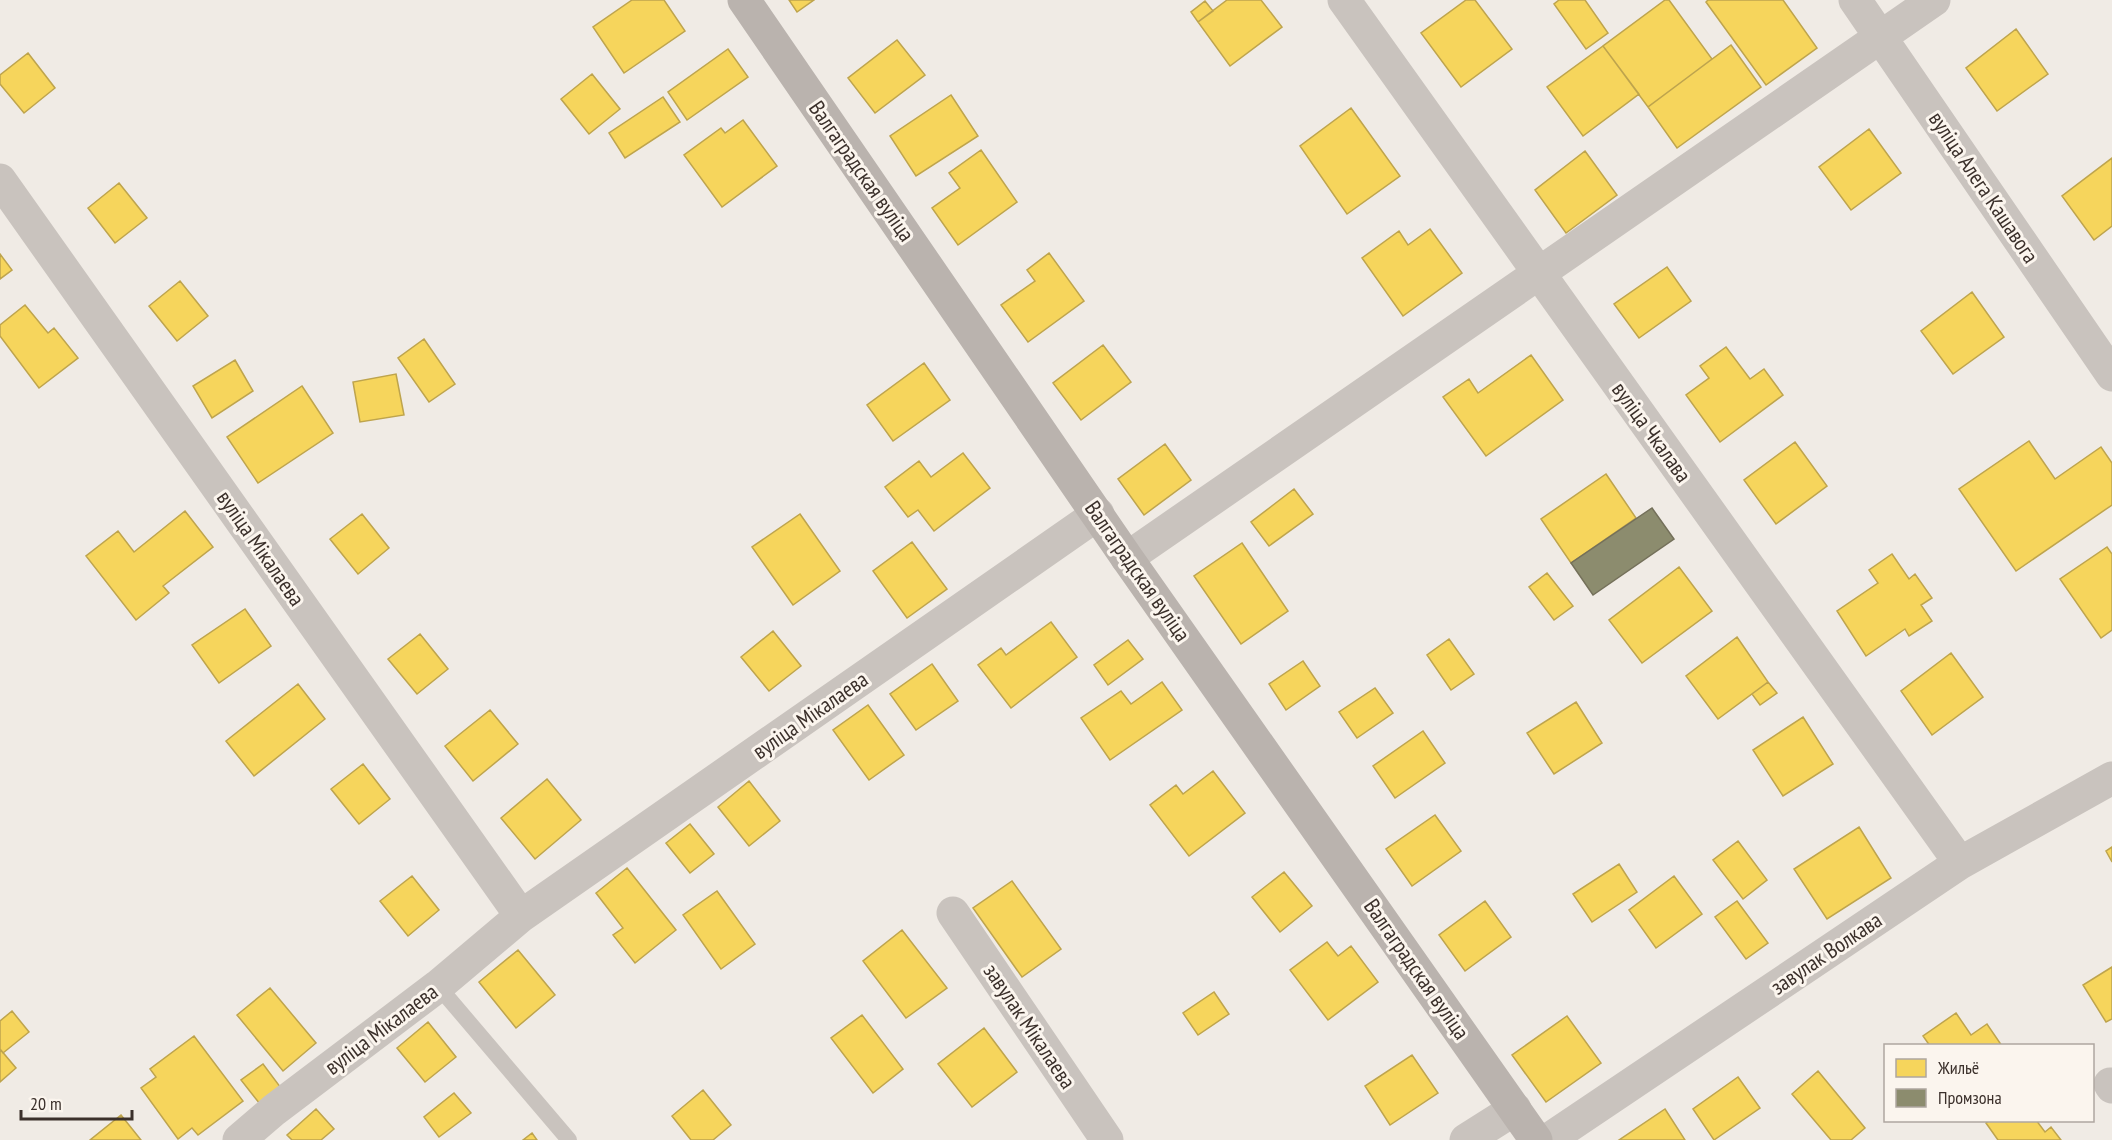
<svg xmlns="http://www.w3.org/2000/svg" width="2112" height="1140" font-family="'PT Sans Narrow',sans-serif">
	<rect width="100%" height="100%" fill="#f0ebe5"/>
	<!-- homes -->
	<path fill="#f6d55c" stroke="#bea44d" stroke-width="1.5" d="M632,0h32l21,31 -61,42 -31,-46z
		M789,0h25l-17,12z
		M1227,0h34l21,27 -52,39 -32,-44z
		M1466,0h9l37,49 -51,38 -40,-54z
		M1559,0h26l23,33 -22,16 -32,-45z
		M1665,0h4l43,59 -64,48 -45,-61z
		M1708,0h75l34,48 -51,37 -60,-83z
		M1205,1l8,10 -15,11 -7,-10z
		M2016,29l32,45 -51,37 -31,-43z
		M897,40l28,35 -50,38 -27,-35z
		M1731,45l30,42 -84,61 -29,-41z
		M1603,46l36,48 -56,42 -36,-49z
		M728,49l20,28 -61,43 -19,-28z
		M28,53l27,35 -31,25 -24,-29v-9z
		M592,74l28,35 -31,25 -28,-35z
		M951,95l27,41 -62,40 -26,-40z
		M663,97l17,25 -55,36 -16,-25z
		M1351,108l49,68 -53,38 -47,-68z
		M743,120l34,46 -55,41 -38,-52 37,-27 4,5z
		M1869,129l32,44 -50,37 -32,-43z
		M981,150l36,52 -59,43 -26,-37 28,-20 -11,-15z
		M1585,151l32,44 -51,38 -31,-43z
		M2112,158v68l-18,14 -32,-44z
		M119,183l28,35 -32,25 -27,-35z
		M1430,229l32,44 -59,43 -41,-58 37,-27 9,14z
		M1049,253l35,48 -56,41 -27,-37 34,-24 -8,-11z
		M0,254l12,16 -12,9z
		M1667,267l24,34 -52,37 -25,-34z
		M180,281l28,35 -31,25 -28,-35z
		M1972,292l32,45 -51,37 -32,-43z
		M25,305l23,28 6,-5 24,30 -39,30 -39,-52v-11z
		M424,339l31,45 -26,18 -31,-44z
		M1103,345l28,37 -50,38 -28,-37z
		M1726,347l24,32 14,-10 19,26 -63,47 -34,-47 23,-17 -9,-12z
		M1531,355l32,45 -77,56 -43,-59 26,-18 9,14z
		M235,360l18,31 -41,27 -19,-32z
		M924,363l26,37 -57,41 -26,-36z
		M396,374l8,41 -44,7 -7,-40z
		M302,386l31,47 -75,50 -31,-46z
		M2029,441l26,38 46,-32 11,16v42l-96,66 -57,-82z
		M1795,442l32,44 -51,38 -32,-44z
		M1165,444l26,36 -47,35 -26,-36z
		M963,453l27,35 -56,43 -16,-21 -10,7 -23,-30 34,-26 12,16z
		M1606,474l30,44 -65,45 -30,-44z
		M1294,489l19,25 -44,32 -18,-24z
		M185,511l28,36 -50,39 6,7 -33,27 -50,-64 32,-25 16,21z
		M362,514l27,34 -31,26 -28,-35z
		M800,514l40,57 -47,34 -41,-58z
		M912,542l35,47 -40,29 -34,-47z
		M1242,543l46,68 -47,33 -47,-68z
		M2107,547l5,7v76l-11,8 -41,-59z
		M1892,554l17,25 6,-5 17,24 -11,7 11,16 -23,15 -4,-7 -39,27 -29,-45 41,-28 -9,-13z
		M1679,567l33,44 -70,52 -33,-43z
		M1547,573l26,33 -19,14 -25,-33z
		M245,609l26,37 -52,37 -27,-38z
		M1051,622l26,35 -66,51 -33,-43 23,-17 5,7z
		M773,631l28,35 -32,25 -28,-34z
		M420,634l28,35 -31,25 -29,-35z
		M1737,637l31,45 -50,37 -32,-43z
		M1449,639l25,35 -23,16 -24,-35z
		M1128,640l15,19 -35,26 -14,-20z
		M1951,653l32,44 -51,38 -31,-44z
		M1303,661l17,25 -34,24 -17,-26z
		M932,664l26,37 -42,29 -26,-36z
		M1162,682l20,28 -72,50 -29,-42 40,-27 10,13z
		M1768,682l9,11 -17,12 -8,-11z
		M298,684l27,35 -71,57 -28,-35z
		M1375,688l18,25 -36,25 -18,-26z
		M1576,702l26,41 -48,31 -27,-41z
		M868,705l36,50 -35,25 -36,-50z
		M490,710l28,34 -45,37 -28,-35z
		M1803,717l30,47 -50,32 -30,-46z
		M1423,731l22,32 -50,35 -22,-32z
		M363,764l27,35 -31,25 -28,-35z
		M1213,771l32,42 -56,43 -39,-51 26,-20 7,9z
		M547,779l34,41 -46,39 -34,-41z
		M749,781l31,40 -31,25 -31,-39z
		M1435,815l26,36 -49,35 -26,-37z
		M690,824l24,30 -24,19 -24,-30z
		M1859,827l32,51 -64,41 -33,-50z
		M1738,841l29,39 -24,19 -30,-39z
		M2112,847v15l-6,-11z
		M1619,864l18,28 -45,30 -19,-28z
		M627,868l49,62 -41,33 -22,-28 10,-7 -27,-35z
		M1284,872l28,34 -32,26 -28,-35z
		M412,876l27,34 -31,26 -28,-35z
		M1674,876l28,38 -46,34 -27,-38z
		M1012,881l49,68 -39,28 -49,-69z
		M717,891l38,53 -34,25 -38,-54z
		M1485,901l26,36 -46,34 -26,-36z
		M1737,901l31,42 -22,16 -31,-42z
		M902,930l45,58 -41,30 -43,-57z
		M1327,942l11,14 13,-10 27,36 -50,38 -38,-50z
		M518,950l37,45 -39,33 -37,-46z
		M2112,967v52l-6,3 -23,-37z
		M270,988l46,55 -33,28 -46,-56z
		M1214,992l15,22 -31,21 -15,-22z
		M12,1011l17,21 -26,21 -3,-4v-28z
		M1956,1013l15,22 16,-11 15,22h-72l-7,-10z
		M862,1015l41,54 -30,24 -42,-55z
		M1567,1016l34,47 -55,39 -34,-47z
		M428,1022l28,35 -31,25 -28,-34z
		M984,1028l33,44 -45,35 -34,-43z
		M194,1036l49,65 -45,34 -6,-7 -14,11 -37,-51 15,-11 -6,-8z
		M0,1049l16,19 -16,14z
		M1412,1055l26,38 -48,32 -25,-39z
		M263,1064l18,24 -21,16 -19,-24z
		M1818,1071l47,57 -14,12h-20l-39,-46z
		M1738,1077l22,31 -46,32 -21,-31z
		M703,1090l28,35 -18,15h-22l-19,-24z
		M454,1093l17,20 -32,24 -15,-20z
		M316,1109l18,20 -13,11h-29l-5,-5z
		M1665,1109l20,31h-66z
		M121,1115l20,25h-51z
		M1989,1120h47l9,12 6,-5 10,13h-63l-12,-17z
		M532,1133l5,7h-14z"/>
	<!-- industry -->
	<path fill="#8c8c6e" stroke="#74705a" stroke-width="1.5" d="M1652,508l22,31 -81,56 -22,-32z"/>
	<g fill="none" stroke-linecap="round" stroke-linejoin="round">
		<!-- lane -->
		<path stroke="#c9c3be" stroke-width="16" d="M438,986l131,154"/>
		<!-- street -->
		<path stroke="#c9c3be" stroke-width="33" d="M1344,0l616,863
			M1855,0l257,375
			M0,180l521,736
			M1127,558l807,-558
			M953,913l154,227
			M2110,1084l2,3
			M239,1140l35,-30 164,-124 83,-70 577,-402
			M1466,1140l49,-31
			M1548,1140l412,-277 152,-85"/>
		<!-- secondary -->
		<path stroke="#bab3ae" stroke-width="33" d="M744,0l383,558 409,582"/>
	</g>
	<g text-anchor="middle" stroke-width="6" stroke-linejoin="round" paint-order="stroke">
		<!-- street labels -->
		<g font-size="22" fill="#3b302b" stroke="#fbf5ee">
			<text transform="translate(862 171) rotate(55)" y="8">Валгаградская вуліца</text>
			<text transform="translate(1984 187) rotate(56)" y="8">вуліца Алега Кашавога</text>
			<text transform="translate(1652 432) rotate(54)" y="8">вуліца Чкалава</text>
			<text transform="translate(261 548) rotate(55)" y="8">вуліца Мікалаева</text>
			<text transform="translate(1138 571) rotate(55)" y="8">Валгаградская вуліца</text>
			<text transform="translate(810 715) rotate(-35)" y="8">вуліца Мікалаева</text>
			<text transform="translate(1826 953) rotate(-34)" y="8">завулак Волкава</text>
			<text transform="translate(1417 969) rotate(55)" y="8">Валгаградская вуліца</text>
			<text transform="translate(1030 1026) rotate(56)" y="8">завулак Мікалаева</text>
			<text transform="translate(381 1029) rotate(-37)" y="8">вуліца Мікалаева</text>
		</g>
	</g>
	<!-- legend -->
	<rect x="1884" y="1044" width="210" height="78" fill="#fbf5ee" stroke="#aea6a0" stroke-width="1.5"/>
	<rect x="1896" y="1059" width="30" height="18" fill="#f6d55c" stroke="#aea6a0" stroke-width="1.5"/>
	<text x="1938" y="1074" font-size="18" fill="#3b302b">Жильё</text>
	<rect x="1896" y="1089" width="30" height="18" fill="#8c8c6e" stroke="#aea6a0" stroke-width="1.5"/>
	<text x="1938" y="1104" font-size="18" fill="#3b302b">Промзона</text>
	<!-- scale -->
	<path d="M21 1110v9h111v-9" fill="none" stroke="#3b302b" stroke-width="3"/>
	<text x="30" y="1110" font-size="18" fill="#3b302b" stroke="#fbf5ee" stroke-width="4.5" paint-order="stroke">20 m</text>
</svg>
